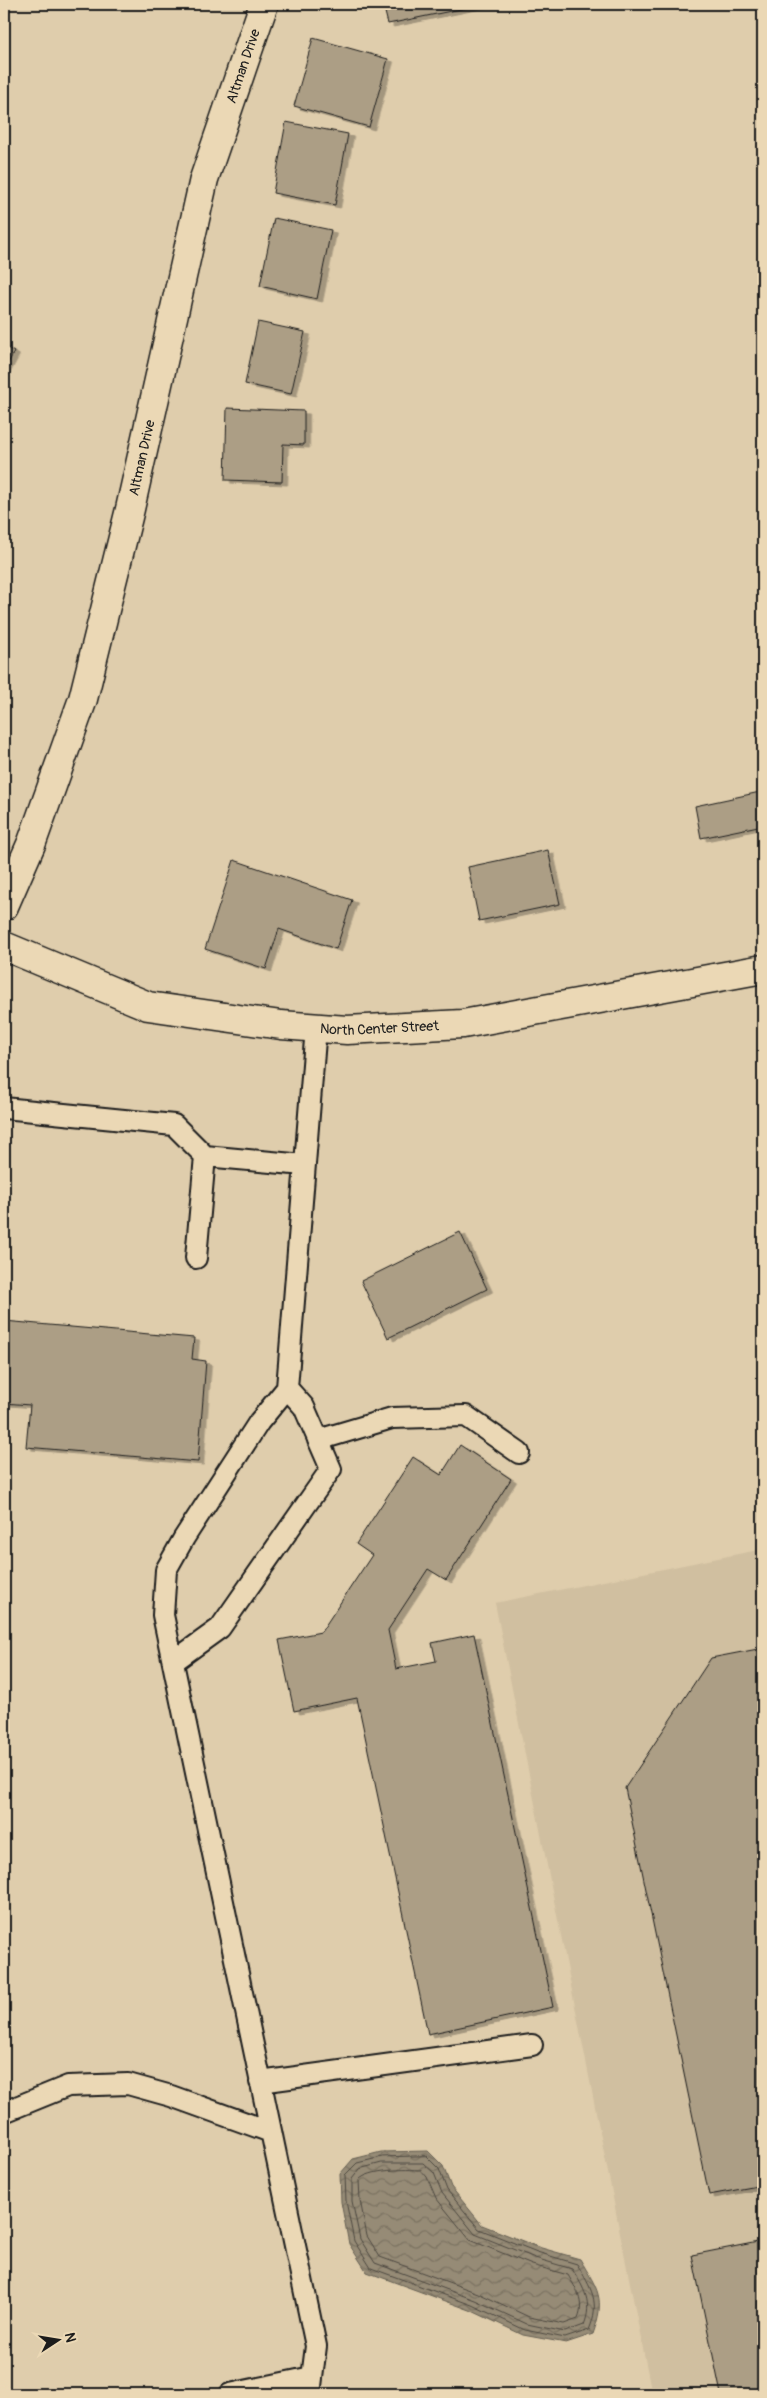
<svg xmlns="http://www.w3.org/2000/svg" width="767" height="2398" font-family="Pangolin,sans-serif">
	<defs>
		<pattern id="water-waves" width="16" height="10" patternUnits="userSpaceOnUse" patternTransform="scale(1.25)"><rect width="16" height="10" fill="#968b76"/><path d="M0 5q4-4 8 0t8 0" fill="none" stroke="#7a7160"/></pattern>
		<filter id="shadow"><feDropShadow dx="5.5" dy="3" stdDeviation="0" flood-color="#0004"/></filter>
	</defs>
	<rect width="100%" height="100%" fill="#dfcdac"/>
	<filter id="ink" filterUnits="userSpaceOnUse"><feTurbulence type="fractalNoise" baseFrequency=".02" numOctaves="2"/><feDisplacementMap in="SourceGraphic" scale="10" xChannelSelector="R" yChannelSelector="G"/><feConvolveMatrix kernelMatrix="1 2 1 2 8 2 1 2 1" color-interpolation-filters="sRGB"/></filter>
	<g filter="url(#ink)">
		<!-- built -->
		<path fill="#d0bfa0" d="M763,1549v845h-111l-157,-791z"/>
		<!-- water -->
		<path fill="url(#water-waves)" stroke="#655f52" d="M428,2151l15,15 8,21 31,38 56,22 42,12c18,31 26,39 13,75l-27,9 -43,-8 -53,-25 -103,-38 -18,-28 -8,-42 -1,-28 13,-15 28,-7z"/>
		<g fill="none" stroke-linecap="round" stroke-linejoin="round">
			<!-- shore -->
			<path stroke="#4d4840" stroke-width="1" d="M426,2156l13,13 8,21 32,39 58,23 40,12c14,24 24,38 12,66l-24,8 -40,-8 -53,-25 -101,-37 -17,-27 -8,-40 -1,-26 12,-12 25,-6z
				M382,2163h41l11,10 8,20 33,41 60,24 37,11c12,19 21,34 12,56l-19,7 -38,-8 -52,-24 -100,-37 -15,-24 -8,-38v-22l8,-10z
				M421,2170l6,7 9,21 34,42 62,25 36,10c8,14 17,27 10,44l-14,5 -35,-7 -51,-24 -98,-36 -13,-21 -7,-36 -1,-20c10,-11 47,-11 62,-10z"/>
		</g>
		<!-- building -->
		<path fill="#ac9e85" stroke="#1c1c1c" filter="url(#shadow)" d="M383,4h102l-97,20z
			M313,38l75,21 -19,68 -75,-21z
			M286,122l62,12 -13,71 -62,-12z
			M274,218l57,12 -14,69 -57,-13z
			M258,322l47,10 -14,62 -46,-10z
			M4,346l10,6 -10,19z
			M227,408l77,3v34l-21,-1 -1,38 -57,-2z
			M760,792l3,15v18l-62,13 -6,-32z
			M548,850l12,54 -81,17 -11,-54z
			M234,860l118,40 -16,49 -57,-20 -13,40 -61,-20z
			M460,1232l27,57 -99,49 -27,-57z
			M4,1321l190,17 -2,21 14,2 -8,101 -172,-15 4,-42 -26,-2z
			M460,1445l51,34 -65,101 -18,-11 -40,61 8,39 40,-8 -4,-18 42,-9 79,373 -125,27 -71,-336 -63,13 -15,-71 42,-8 51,-77 -16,-11 57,-87 28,18z
			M763,1648v537l-54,10 -84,-407 86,-130z
			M763,2241v153h-42l-29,-139z"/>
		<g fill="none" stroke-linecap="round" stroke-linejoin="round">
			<defs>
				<path id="service" d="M4,1108l170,17 31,31 99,9
					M196,1258l9,-102
					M318,1440l74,-22 74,-2 53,37
					M173,1662l47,-34 111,-159 -27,-62 -17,-19
					M260,2082l272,-37
					M4,2112l64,-26 60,-2 43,12 100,36
					M230,2394l82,-17
					M310,2394l6,-48 -153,-731 3,-45 18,-32 75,-116 28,-34 29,-361"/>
				<g id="minor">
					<path id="s1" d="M4,906l28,-64 51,-143 47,-190 74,-330 60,-175"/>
				</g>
				<g id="secondary">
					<path id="s2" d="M4,946l144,60 133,19 66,5 116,-6 300,-55"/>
				</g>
			</defs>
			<!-- service casing -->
			<use href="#service" stroke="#1c1c1c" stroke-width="24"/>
			<!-- minor casing -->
			<use href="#minor" stroke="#1c1c1c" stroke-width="31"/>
			<!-- secondary casing -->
			<use href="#secondary" stroke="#1c1c1c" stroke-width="31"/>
			<!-- service -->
			<use href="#service" stroke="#ebd8b5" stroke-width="20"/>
			<!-- minor -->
			<use href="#minor" stroke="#ebd8b5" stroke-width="28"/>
			<!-- secondary -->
			<use href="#secondary" stroke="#ebd8b5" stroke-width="28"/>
		</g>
	</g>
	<g text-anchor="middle" stroke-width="4" stroke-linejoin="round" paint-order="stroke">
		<!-- street labels -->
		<g font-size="14" fill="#1c1c1c" stroke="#ebd8b5">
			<text dy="5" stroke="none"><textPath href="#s1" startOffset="875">Altman Drive</textPath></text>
			<text dy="5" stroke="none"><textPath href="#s1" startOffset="470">Altman Drive</textPath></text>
			<text dy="5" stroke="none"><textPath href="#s2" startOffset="389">North Center Street</textPath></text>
		</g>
	</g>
	<!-- margin -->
	<rect width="767" height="2398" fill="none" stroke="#ebd8b5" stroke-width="20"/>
	<rect x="10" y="10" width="747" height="2378" fill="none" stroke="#1c1c1c" stroke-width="2" filter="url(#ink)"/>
	<!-- north arrow -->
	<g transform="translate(58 2340) rotate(78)" stroke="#ebd8b5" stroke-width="4" paint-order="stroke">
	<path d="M0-4L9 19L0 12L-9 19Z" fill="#1c1c1c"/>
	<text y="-8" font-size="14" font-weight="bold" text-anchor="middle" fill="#1c1c1c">N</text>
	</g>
</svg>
